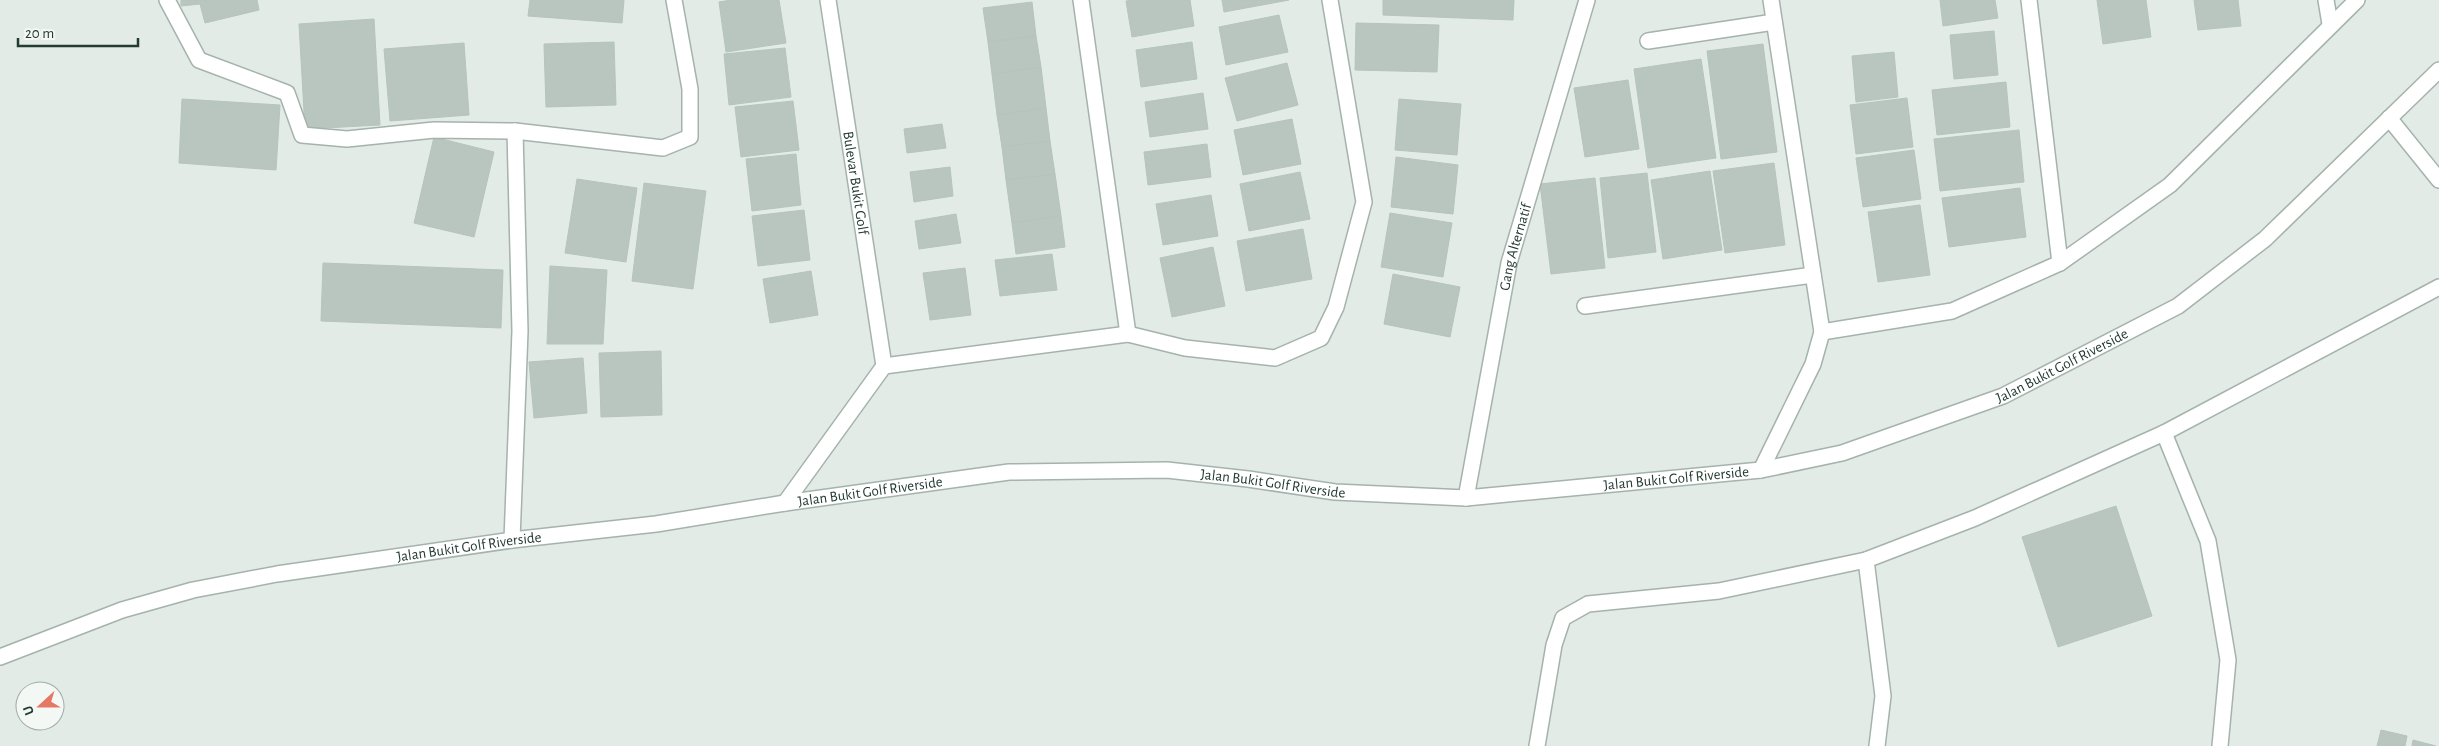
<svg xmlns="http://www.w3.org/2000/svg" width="2439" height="746" font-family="'Alegreya Sans',sans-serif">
	<rect width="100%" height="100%" fill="#e2ebe6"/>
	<!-- building -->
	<path fill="#b8c6bf" stroke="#b5c4bc" d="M181,0h76l2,10 -54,13 -5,-19 -19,2z
		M530,0h94l-2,23 -94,-7z
		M731,0h48l7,43 -60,9 -7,-50z
		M1134,0h56l4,26 -62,11 -6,-36z
		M1222,0h67l-65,12z
		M1383,0h131l-1,20 -130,-5z
		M1940,0h55l3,18 -55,8z
		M2097,0h49l5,37 -48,7z
		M2194,0h44l3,26 -43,4z
		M1032,2l4,34 -48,6 -5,-34z
		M1279,15l9,37 -62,13 -7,-38z
		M374,19l6,106 -75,4 -6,-105z
		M1356,23l83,2 -2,47 -82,-2z
		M1994,31l4,44 -44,4 -4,-44z
		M1036,36l5,31 -49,7 -4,-32z
		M614,42l2,63 -70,2 -2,-63z
		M1192,42l5,37 -56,8 -5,-37z
		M464,43l5,72 -79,6 -6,-72z
		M1763,44l14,108 -56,7 -14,-108z
		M785,48l6,49 -62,8 -5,-51z
		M1894,52l4,45 -42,5 -4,-46z
		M1701,59l15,99 -68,10 -14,-99z
		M1287,63l11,42 -61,16 -12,-43z
		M1041,67l5,41 -49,7 -5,-41z
		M1628,80l11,69 -54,8 -11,-69z
		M2006,82l4,45 -73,8 -5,-45z
		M1203,93l5,36 -58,8 -5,-35z
		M1907,98l6,49 -57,7 -6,-49z
		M182,99l98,6 -4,65 -97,-7z
		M1399,99l62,5 -4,51 -62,-5z
		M793,101l6,49 -58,7 -6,-50z
		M1046,108l4,33 -48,6 -5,-32z
		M1292,119l9,45 -58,11 -9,-45z
		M942,124l4,24 -39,5 -3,-24z
		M2019,130l5,52 -84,9 -6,-52z
		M434,137l60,15 -20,85 -60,-14z
		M1050,141l5,33 -49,6 -4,-33z
		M1207,144l4,33 -63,8 -4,-33z
		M1914,150l7,49 -58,8 -7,-49z
		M796,154l5,51 -49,6 -6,-52z
		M1396,157l62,8 -5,49 -62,-7z
		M1774,163l11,82 -60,8 -12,-82z
		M950,167l3,29 -39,6 -4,-30z
		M1710,171l12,79 -59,9 -12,-79z
		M1300,172l10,47 -61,12 -9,-47z
		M1647,173l9,79 -48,6 -8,-80z
		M1055,174l6,42 -49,7 -6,-43z
		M1595,178l10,90 -54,6 -11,-90z
		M577,179l60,9 -11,74 -61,-9z
		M644,183l62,8 -13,98 -61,-8z
		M2020,188l6,49 -77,10 -7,-49z
		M1211,195l7,41 -55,9 -7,-41z
		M1920,205l10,70 -52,7 -10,-70z
		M804,210l6,50 -52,6 -6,-50z
		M1390,213l62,10 -9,54 -62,-10z
		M956,214l5,29 -42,6 -4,-28z
		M1061,216l4,31 -49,7 -4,-31z
		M1303,229l9,50 -66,12 -9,-50z
		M1213,247l12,59 -53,11 -12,-59z
		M1052,254l5,36 -57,6 -5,-36z
		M323,263l180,7 -2,58 -180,-7z
		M550,266l57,4 -4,74h-56z
		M965,268l6,47 -41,5 -7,-47z
		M811,271l7,44 -48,8 -7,-44z
		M1393,274l67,13 -10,50 -66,-13z
		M661,351l1,64 -61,2 -2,-64z
		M583,358l4,55 -53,5 -5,-56z
		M2116,506l36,110 -94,31 -36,-110z
		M2381,730l26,6 -2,10h-28z
		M2413,740l23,6h-24z"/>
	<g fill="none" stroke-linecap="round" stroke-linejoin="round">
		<defs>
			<g id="street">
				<path d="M167,0l32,60 88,33 15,42 45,4 87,-9 81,1 148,17 27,-11v-48l-16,-89"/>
				<path id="s1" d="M828,0l56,366"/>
				<path d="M1081,0l47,334"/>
				<path d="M1771,0l51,332"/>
				<path d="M2029,0l31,263"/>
				<path d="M2326,0l4,24"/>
				<path d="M1648,41l126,-19"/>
				<path d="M2389,118l50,62"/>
				<path d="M1585,306l228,-31"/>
				<path d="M2164,433l44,108 20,119 -8,86"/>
				<path d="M1761,470l52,-106 9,-32 130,-21 108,-48 110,-78 187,-185"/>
				<path id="s2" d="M1466,498l43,-235 78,-263"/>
				<path d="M785,503l99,-137 244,-32 57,14 90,10 46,-20 15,-31 28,-105 -34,-202"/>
				<path d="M512,540l8,-209 -5,-200"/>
				<path d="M1866,560l17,136 -6,50"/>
				<path id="s3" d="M0,657l122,-47 71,-20 84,-16 235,-34 144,-16 129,-21 224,-31 158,-2 81,9 87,13 131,6 295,-28 81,-17 161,-57 175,-90 87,-67 174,-169"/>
				<path d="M1537,746l17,-101 9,-27 25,-14 131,-13 147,-31 109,-42 189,-85 275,-146"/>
			</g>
		</defs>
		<!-- street casing -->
		<use href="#street" stroke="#a5b3ac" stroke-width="18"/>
		<!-- street -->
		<use href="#street" stroke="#fff" stroke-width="15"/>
	</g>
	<g text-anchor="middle" stroke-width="4" stroke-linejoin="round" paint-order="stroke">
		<!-- street labels -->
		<g font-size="15" fill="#243b32" stroke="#f3f8f5">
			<text dy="5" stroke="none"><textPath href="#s1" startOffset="185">Bulevar Bukit Golf</textPath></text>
			<text dy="5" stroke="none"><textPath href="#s2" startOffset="256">Gang Alternatif</textPath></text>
			<text dy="5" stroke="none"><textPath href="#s3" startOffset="2104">Jalan Bukit Golf Riverside</textPath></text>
			<text dy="5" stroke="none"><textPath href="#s3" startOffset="1699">Jalan Bukit Golf Riverside</textPath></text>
			<text dy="5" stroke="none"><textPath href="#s3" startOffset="1294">Jalan Bukit Golf Riverside</textPath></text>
			<text dy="5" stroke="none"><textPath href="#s3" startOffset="889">Jalan Bukit Golf Riverside</textPath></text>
			<text dy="5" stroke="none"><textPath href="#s3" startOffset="484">Jalan Bukit Golf Riverside</textPath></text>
		</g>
	</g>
	<!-- north arrow -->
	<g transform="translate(40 706) rotate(249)"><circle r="24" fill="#f3f8f5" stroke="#a0aca7"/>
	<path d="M0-4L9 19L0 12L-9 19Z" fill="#e67765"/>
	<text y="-8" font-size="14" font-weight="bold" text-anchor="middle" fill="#243b32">U</text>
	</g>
	<!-- scale -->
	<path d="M18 38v8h120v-8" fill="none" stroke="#243b32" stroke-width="2.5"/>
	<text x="25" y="38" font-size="15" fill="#243b32" stroke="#f3f8f5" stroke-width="4" paint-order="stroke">20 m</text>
</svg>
